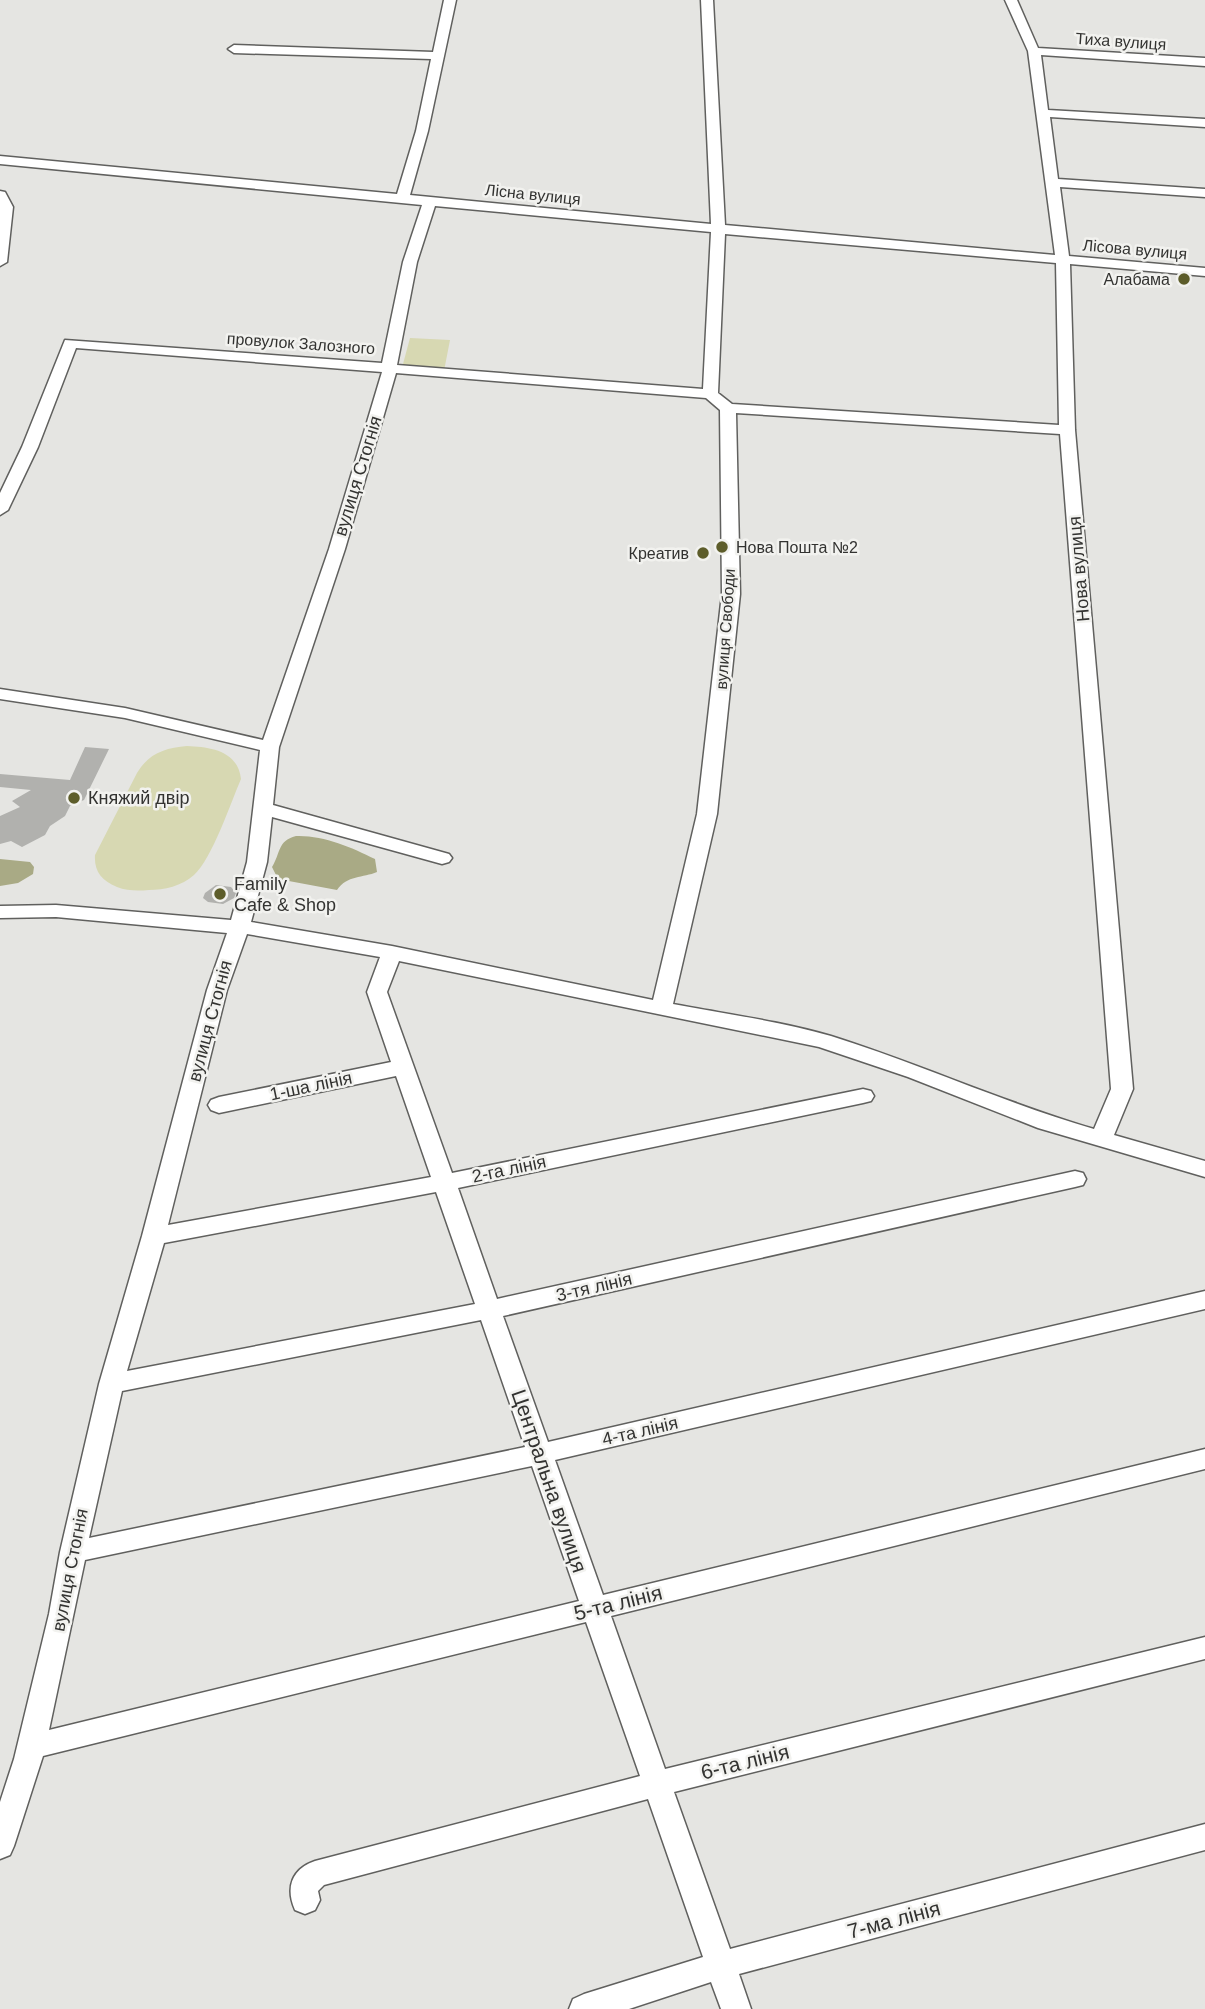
<svg xmlns="http://www.w3.org/2000/svg" width="1205" height="2009" font-family="Arial,sans-serif">
	<rect width="100%" height="100%" fill="#e5e5e2"/>
	<!-- green -->
	<path fill="#d7d8b2" d="M410,338l40,2 -6,31 -37,-3 -4,-4z
		M187,746c24,1 51,5 54,33 -10,23 -29,80 -47,96 -12,11 -30,15 -45,15 -11,1 -22,1 -32,-3 -16,-7 -23,-16 -22,-32l42,-82c12,-20 28,-25 50,-27z"/>
	<!-- water -->
	<path fill="#a9aa85" d="M296,836c27,-1 55,11 79,23l2,13c-14,6 -30,3 -40,18l-59,-11 -6,-12c9,-14 5,-26 24,-31z
		M0,859l30,3 4,5 -1,7 -15,9 -18,3z"/>
	<!-- building -->
	<path fill="#b1b1ae" d="M85,747l24,2 -25,51 -14,6 -5,10 -15,10 -5,9 -23,12 -11,-6 -11,3v-28l20,-9 -8,-6 19,-11 -31,-3v-13l70,6z
		M216,885l15,2 5,6 -2,5 -11,6 -15,-2 -5,-4 2,-5z"/>
	<g fill="none" stroke-linecap="round" stroke-linejoin="round">
		<defs>
			<path id="minor" d="M444,0h12l-28,131 -18,64 301,29 -10,-224h12l12,225 330,30 -27,-204 -23,-51h12l21,48 167,10v8l-164,-11 7,55 157,9v8l-155,-10 8,62 147,10v8l-145,-10 9,69 136,12v8l-135,-12 5,166 58,659 -19,46 91,26v16l-167,-49 -130,-51 -89,-30 -420,-86 -12,31 65,181 411,-84 8,2 3,5 -3,5 -8,2 -405,85 39,111 578,-128 8,2 3,6 -3,6 -8,2 -572,129 45,126 657,-151v18l-650,151 48,135 602,-146v20l-594,147 54,153 540,-132v22l-531,133 56,157 475,-125v26l-466,124 12,35h-30l-10,-27 -82,27h-60l4,-10 11,-5 119,-37 -55,-158 -324,86 -6,6 2,9 -5,10 -10,4 -10,-4c-10,-23 -3,-41 20,-49l325,-85 -54,-154 -543,134 -29,90 -4,9 -10,4v-57l14,-43 35,-145 11,-62 39,-168 43,-148 65,-246 20,-57 -171,-16 -56,1v-12l56,-1 175,15 16,-58 13,-112 -135,-32 -125,-19v-10l125,19 138,32 66,-191 53,-177 -306,-24 -38,99 -30,63 -8,5v-22l22,-46 43,-107 317,23 21,-101 19,-57 -422,-41v-8l397,38 19,-63 15,-72 -197,-6 -6,-4 6,-4 199,7zM435,206l276,26 -8,157 -306,-24 20,-103zM725,234l331,29 3,162 -327,-21 -14,-11zM396,373l310,25 14,12 2,184 -25,220 -44,186 -261,-54 -141,-24 16,-60 5,-45 170,47 7,-2 3,-4 -3,-4 -176,-49 6,-58 66,-198zM736,413l324,21 51,655 -17,40c-89,-26 -174,-65 -263,-93 -51,-15 -106,-22 -158,-32l44,-190 23,-220zM247,934l133,23 -13,35 24,70 -172,35 -8,3 -3,5 3,5 8,3 177,-37 35,101 -263,48 59,-235zM436,1192l39,112 -348,67 37,-128zM481,1320l44,127 -436,91 33,-147zM532,1466l47,135 -530,129 36,-170z
				M0,191l5,1 8,15 -6,55 -7,4z"/>
		</defs>
		<!-- minor casing -->
		<use href="#minor" stroke="#60605e" stroke-width="3"/>
		<!-- minor -->
		<use href="#minor" fill="#fff" fill-rule="evenodd"/>
	</g>
	<!-- markers -->
	<g fill="#5d5d2a" stroke="#f2f2ef" stroke-width="2.5">
		<circle cx="1184" cy="279" r="7"/>
		<circle cx="722" cy="547" r="7"/>
		<circle cx="703" cy="553" r="7"/>
		<circle cx="74" cy="798" r="7"/>
		<circle cx="220" cy="894" r="7"/>
	</g>
	<g text-anchor="middle" stroke-width="5" stroke-linejoin="round" paint-order="stroke">
		<!-- far-street labels -->
		<g font-size="16" fill="#333331" stroke="#f2f2ef">
			<text transform="translate(1121 41) rotate(4)" y="6">Тиха вулиця</text>
			<text transform="translate(533 194) rotate(6)" y="6">Лісна вулиця</text>
			<text transform="translate(1135 249) rotate(5)" y="6">Лісова вулиця</text>
			<text transform="translate(301 343) rotate(4)" y="6">провулок Залозного</text>
			<text transform="translate(725 629) rotate(-86)" y="6">вулиця Свободи</text>
		</g>
		<!-- far-poi labels -->
		<g font-size="16" fill="#333331" stroke="#f2f2ef" text-anchor="end">
			<text x="1170" y="285">Алабама</text>
			<text x="736" y="553" text-anchor="start">Нова Пошта №2</text>
			<text x="689" y="559">Креатив</text>
		</g>
		<!-- street labels -->
		<g font-size="18" fill="#333331" stroke="#f2f2ef">
			<text transform="translate(358 476) rotate(-73)" y="6">вулиця Стогнія</text>
			<text transform="translate(1079 569) rotate(-95)" y="6">Нова вулиця</text>
			<text transform="translate(210 1021) rotate(-75)" y="6">вулиця Стогнія</text>
			<text transform="translate(311 1086) rotate(-12)" y="6">1-ша лінія</text>
			<text transform="translate(509 1169) rotate(-12)" y="6">2-га лінія</text>
			<text transform="translate(594 1287) rotate(-13)" y="6">3-тя лінія</text>
			<text transform="translate(640 1431) rotate(-13)" y="6">4-та лінія</text>
			<text transform="translate(70 1570) rotate(-79)" y="6">вулиця Стогнія</text>
		</g>
		<!-- poi labels -->
		<g font-size="18" fill="#333331" stroke="#f2f2ef" text-anchor="start">
			<text x="88" y="804">Княжий двір</text>
			<text x="234" y="890">Family<tspan x="234" dy="21">Cafe &amp; Shop</tspan></text>
		</g>
		<!-- near-street labels -->
		<g font-size="21" fill="#333331" stroke="#f2f2ef">
			<text transform="translate(549 1481) rotate(71)" y="7">Центральна вулиця</text>
			<text transform="translate(618 1603) rotate(-14)" y="7">5-та лінія</text>
			<text transform="translate(745 1762) rotate(-14)" y="7">6-та лінія</text>
			<text transform="translate(894 1920) rotate(-15)" y="7">7-ма лінія</text>
		</g>
	</g>
</svg>
